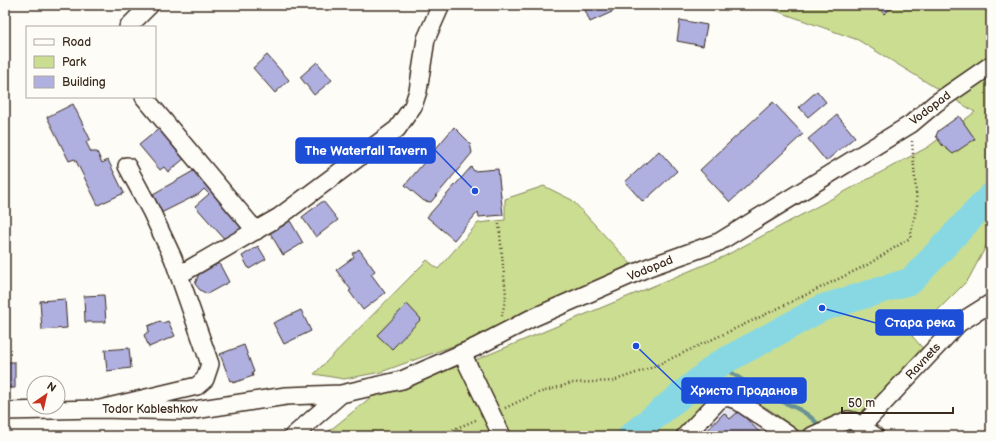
<svg xmlns="http://www.w3.org/2000/svg" width="996" height="441" font-family="'Balsamiq Sans',sans-serif">
	<rect width="100%" height="100%" fill="#fdfcf7"/>
	<filter id="ink" filterUnits="userSpaceOnUse"><feTurbulence type="fractalNoise" baseFrequency=".025" numOctaves="2"/><feDisplacementMap in="SourceGraphic" scale="8" xChannelSelector="R" yChannelSelector="G"/><feConvolveMatrix kernelMatrix="1 2 1 2 8 2 1 2 1" color-interpolation-filters="sRGB"/></filter>
	<g filter="url(#ink)">
		<!-- built -->
		<path fill="#e6e5f0" d="M733,406l51,30h-90l18,-19z"/>
		<!-- green -->
		<path fill="#cbdd91" stroke="#838458" d="M760,5h231v232l-23,43 -56,56 15,17 -51,60 -24,4 -28,16 -25,-2 -29,-21 -32,-19 -17,3 -32,24 -16,18h-350l48,-39 107,-38 245,-102 205,-110 47,-35 -117,-72z
			M544,186l28,14 59,64 -148,71 -102,37 -37,7 -30,-5 113,-114 11,9 40,-46 27,-3v-21z"/>
		<g fill="none" stroke-linecap="round" stroke-linejoin="round">
			<!-- stream -->
			<path stroke="#699295" stroke-width="4.5" d="M719,364c13,9 25,18 39,26 21,12 48,17 63,38"/>
			<!-- river -->
			<path stroke="#88d8e4" stroke-width="27" d="M631,436l88,-72 103,-56 89,-27 80,-85"/>
		</g>
		<!-- building -->
		<path fill="#afafe0" stroke="#3b2a1e" d="M583,5h26l3,7 -22,10z
			M876,5h19l-11,9z
			M680,20l27,5 -4,21 -26,-5z
			M267,55l22,25 -14,13 -22,-25z
			M317,62l15,18 -18,15 -14,-18z
			M817,91l9,11 -18,15 -9,-10z
			M773,102l30,32 -73,68 -30,-32z
			M73,104l17,35 -4,3 5,10h6l5,11 6,-3 16,33 -26,12 -23,-46 -6,2 -22,-44z
			M837,115l18,22 -29,24 -18,-22z
			M959,116l16,23 -22,15 -11,-9 -6,-9 2,-5z
			M161,127l24,31 -17,14 -4,-5 -4,3 -21,-25z
			M454,127l16,16 2,10 -41,49 -7,-1 -19,-16z
			M659,151l18,20 -34,31 -18,-20z
			M471,167l3,4 24,-2 5,46 -24,2 -1,-5 -24,28 -27,-23z
			M195,170l53,60 -20,13 -33,-37 14,-12 -5,-5 -5,5 -38,19 -8,-19z
			M323,201l15,19 -22,17 -14,-20z
			M289,219l14,24 -20,12 -14,-24z
			M258,246l8,13 -17,10 -7,-13z
			M359,249l16,22 -4,3 14,19 -22,17 -14,-19 2,-1 -15,-20 18,-13 -2,-3z
			M219,263l10,19 -22,12 -7,-4 -5,-6 3,-8 -1,-2z
			M104,295l2,27h-21l-1,-26z
			M65,299l2,29 -25,2 -2,-29z
			M407,304l14,15 -29,30 -15,-14z
			M301,310l10,21 -27,13 -11,-21z
			M160,321l3,2 5,-2 7,15 -26,11 -5,-12 5,-4 -1,-5z
			M244,345l10,27 -2,1 1,3 -20,7 -1,-3 -2,1 -10,-27z
			M129,348l2,20 -24,3 -2,-21z
			M5,362h10v26h-10z
			M739,411l24,25h-25l-1,-2 -2,2h-33l22,-23 6,6z"/>
		<g fill="none" stroke-linecap="round" stroke-linejoin="round">
			<defs>
				<path id="minor" d="M128,27l22,-22
					M144,97l112,134
					M179,275l100,-58 118,-88 16,-23 5,-15 8,-52 15,-34
					M462,353l40,83
					M100,409l97,-23 8,-7 5,-15 -37,-106 -22,-47 -24,-45
					M5,411l95,-2 88,2 98,-15 55,-2
					M861,427l98,-104 32,-20
					M293,436l48,-42 61,-14 74,-33 54,-28 119,-52 70,-25 192,-118 25,-21 55,-38
					M685,436l34,-36 8,-3 9,3 54,36
					M812,436l36,-16 5,1 22,15"/>
			</defs>
			<!-- minor casing -->
			<use href="#minor" stroke="#3b2a1e" stroke-width="20"/>
			<!-- path -->
			<path stroke="#3b2a1e" stroke-width="2.5" stroke-dasharray="1 3" stroke-linecap="butt" d="M499,224l7,71 -4,21
				M505,408l30,-14 37,-11 41,-2 40,-14 105,-49 109,-53 43,-27 7,-33 -5,-64
				M438,436l40,-17"/>
			<!-- minor -->
			<use href="#minor" stroke="#fdfcf7" stroke-width="17"/>
		</g>
	</g>
	<g text-anchor="middle" stroke-width="3.5" stroke-linejoin="round" paint-order="stroke">
		<!-- street labels -->
		<g font-size="12" fill="#3b2a1e" stroke="#fdfcf7">
			<text transform="translate(930 108) rotate(-37)" y="4">Vodopad</text>
			<text transform="translate(650 268) rotate(-22)" y="4">Vodopad</text>
			<text transform="translate(923 361) rotate(-47)" y="4">Ravnets</text>
			<text x="150" y="413">Todor Kableshkov</text>
		</g>
	</g>
	<!-- callouts -->
	<path fill="none" stroke="#1d4ed8" stroke-width="1.5" d="M475 191L435 150M822 308L876 323M636 346L682 390"/>
	<g fill="#1d4ed8" stroke="#fdfcf7" stroke-width="1.5">
		<circle cx="475" cy="191" r="4"/>
		<circle cx="822" cy="308" r="4"/>
		<circle cx="636" cy="346" r="4"/>
	</g>
	<g fill="#1d4ed8" stroke="#1d4ed8" stroke-width="1.5">
		<rect x="296" y="138" width="139" height="25" rx="4"/>
		<rect x="876" y="310" width="87" height="25" rx="4"/>
		<rect x="682" y="378" width="124" height="25" rx="4"/>
	</g>
	<g font-size="13" text-anchor="middle" font-weight="bold" fill="#fff">
		<text x="366" y="155">The Waterfall Tavern</text>
		<text x="920" y="327">Стара река</text>
		<text x="744" y="395">Христо Проданов</text>
	</g>
	<!-- margin -->
	<rect width="996" height="441" fill="none" stroke="#fdfcf7" stroke-width="20"/>
	<rect x="10" y="10" width="976" height="421" fill="none" stroke="#3b2a1e" stroke-width="1.5" filter="url(#ink)"/>
	<!-- legend -->
	<rect x="26" y="26" width="130" height="72" fill="#fdfcf7" stroke="#afa8a0"/>
	<rect x="34" y="39" width="20" height="6" fill="#fdfcf7" stroke="#afa8a0"/>
	<text x="62" y="46" font-size="12" fill="#3b2a1e">Road</text>
	<rect x="34" y="56" width="20" height="12" fill="#cbdd91" stroke="#afa8a0"/>
	<text x="62" y="66" font-size="12" fill="#3b2a1e">Park</text>
	<rect x="34" y="76" width="20" height="12" fill="#afafe0" stroke="#afa8a0"/>
	<text x="62" y="86" font-size="12" fill="#3b2a1e">Building</text>
	<!-- north arrow -->
	<g transform="translate(46 395) rotate(34)"><circle r="19" fill="#fdfcf7" stroke="#afa8a0"/>
	<path d="M0-3L7 15L0 10L-7 15Z" fill="#c8321e"/>
	<text y="-6" font-size="11" font-weight="bold" text-anchor="middle" fill="#3b2a1e">N</text>
	</g>
	<!-- scale -->
	<path d="M842 407v6h111v-6" fill="none" stroke="#3b2a1e" stroke-width="2"/>
	<text x="848" y="407" font-size="12" fill="#3b2a1e" stroke="#fdfcf7" stroke-width="3" paint-order="stroke">50 m</text>
</svg>
